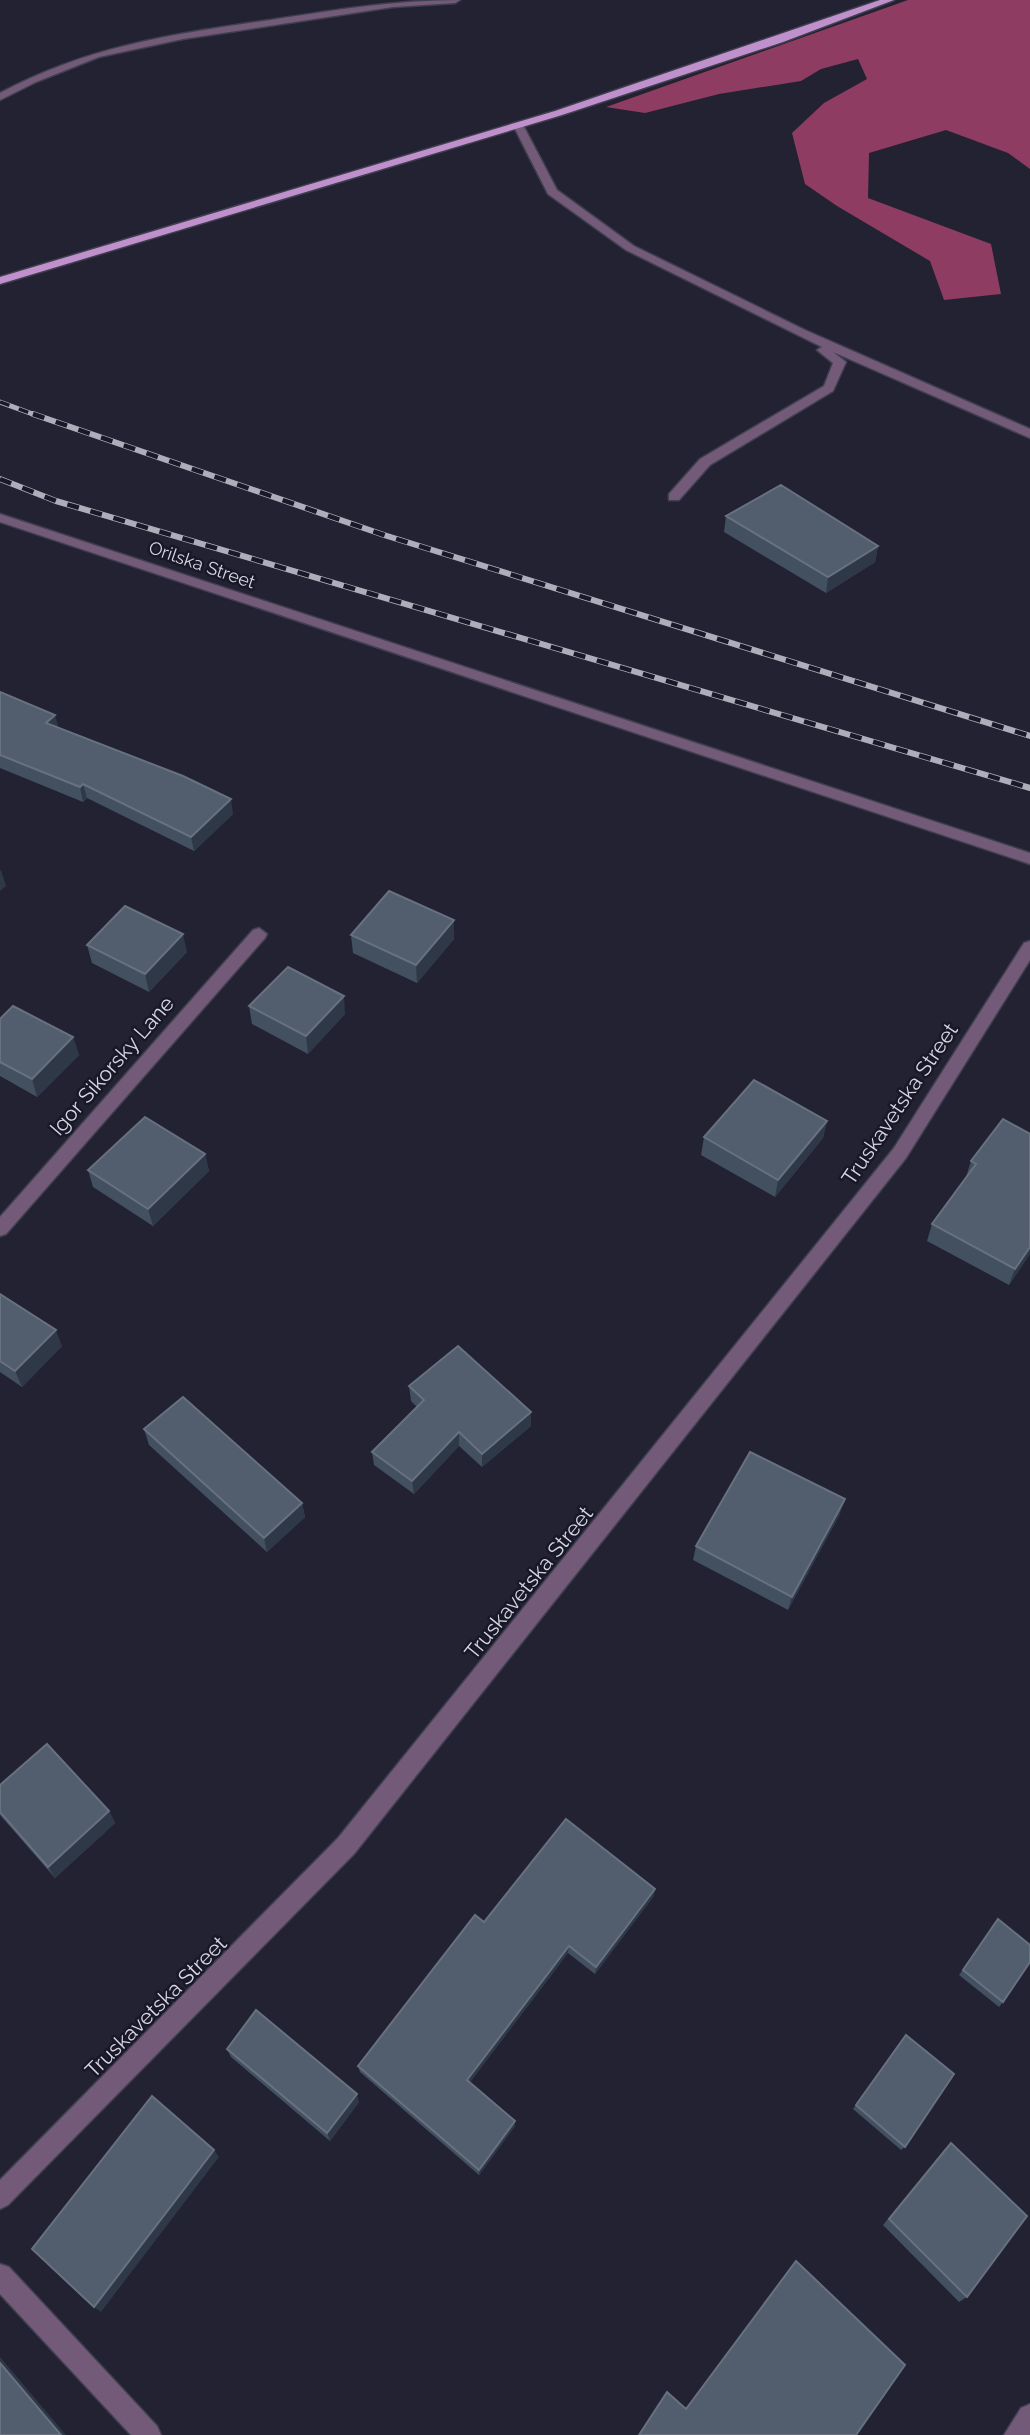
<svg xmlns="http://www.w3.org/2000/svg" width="1030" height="2435" font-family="Raleway,sans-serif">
	<rect width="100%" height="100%" fill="#223"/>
	<!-- forest -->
	<path fill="#8e3c61" d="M908,0h122v169l-22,-16 -62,-23 -77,23 -1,45 123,46 10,50 -57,6 -14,-39 -93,-55 -32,-22 -13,-51 32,-30 43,-24 -9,-20 -37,10 -20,12 -82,13 -74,19 -39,-6z"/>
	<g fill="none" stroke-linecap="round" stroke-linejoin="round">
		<defs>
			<path id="minor" d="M460,0l-5,3 -62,4 -210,32 -84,18 -63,25 -36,18v-7c88,-47 173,-59 270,-73 65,-10 124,-20 190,-20z
				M514,123l9,2 34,65 77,56 171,84 225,99v9l-197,-86 13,10 -13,29 -123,74 -31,35h-10v-6l31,-35 124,-73 9,-23 -16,-13 5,-3 -196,-97 -78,-56 -35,-69z
				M0,514l1030,339v11l-1030,-342z
				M259,928l8,6 -2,4 -259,296 -6,2v-19l253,-287z
				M1030,941v19l-124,198 -552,696 -346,351 -8,4v-29l338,-342 556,-690 130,-205z
				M0,2264l9,3 148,159 4,9h-30l-131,-141z
				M1030,2404v31h-26l17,-27z"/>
			<path id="major" d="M880,0h14l-111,42 -221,73 -562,169v-7l555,-166z"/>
		</defs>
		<!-- minor casing -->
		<use href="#minor" stroke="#3f3f4f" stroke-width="3"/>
		<!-- major casing -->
		<use href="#major" stroke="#3f3f4f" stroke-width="3"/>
		<!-- minor -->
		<use href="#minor" fill="#725a78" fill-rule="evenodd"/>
		<!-- major -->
		<use href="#major" fill="#c090cc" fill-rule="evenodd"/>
		<defs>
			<path id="rail-far1" d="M0,402l38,14"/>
			<path id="rail" d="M33,414l351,121 646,201
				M0,479l56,22 974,287"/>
		</defs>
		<!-- rail-far1 casing -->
		<use href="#rail-far1" stroke="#aeaebb" stroke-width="5"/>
		<!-- rail casing -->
		<use href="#rail" stroke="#aeaebb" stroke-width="6"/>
		<!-- rail-far1 -->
		<use href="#rail-far1" stroke="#191829" stroke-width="3.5" stroke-dasharray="10" stroke-linecap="butt"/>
		<!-- rail -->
		<use href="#rail" stroke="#191829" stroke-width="4.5" stroke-dasharray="12" stroke-linecap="butt"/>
	</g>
	<!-- wall -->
	<path fill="#42505f" d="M726,516l152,30 -3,16 -49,31 -102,-61z
		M0,692l58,36 175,86 -39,37 -107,-53 -4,4 -83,-34z
		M454,920v19l-37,44 -64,-30 -2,-18z
		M87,945l100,7 -38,40 -57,-29z
		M249,1006l96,8 -37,40 -56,-30z
		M0,1019l73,18 6,18 -42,42 -37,-21z
		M1003,1119l27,135 -21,31 -82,-44 5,-17 34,-47 5,-16z
		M827,1121l-4,17 -48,59 -74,-42 3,-18z
		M205,1154l4,17 -56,55 -60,-39 -5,-17z
		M0,1294l62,52 -40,41 -22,-15z
		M409,1386l122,40 -49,41 -23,-21 -45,48 -40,-29 -2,-13 45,-45 -6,-6z
		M144,1429l158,74 3,14 -38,35 -118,-107z
		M840,1514l-52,96 -95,-50 3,-14z
		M0,1785l109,26 6,12 -60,55 -55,-63z
		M655,1889l-2,8 -58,77 -27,-21 -98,129 45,44 -36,49 -119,-103 -2,-6 126,-144z
		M998,1919l5,83 -4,5 -40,-32z
		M906,2035l-1,112 -4,3 -48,-41z
		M227,2049l132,53 -29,39 -99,-84z
		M951,2143l16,154 -8,5 -76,-77 61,-75z"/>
	<!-- shaded-wall -->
	<path fill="#2f3847" d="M878,546l-3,16 -49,31 2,-16z
		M55,715l4,14 -13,-6z
		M83,784l4,14 -4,4 -3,-15z
		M231,799l2,15 -39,37 -3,-14z
		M1,870l5,16 -6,5v-20z
		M454,920v19l-37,44 -1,-18z
		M183,934l4,18 -38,40 -4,-18z
		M344,996l1,18 -37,40 -2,-18z
		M73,1037l6,18 -42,42 -5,-18z
		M827,1121l-4,17 -48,59 3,-17z
		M205,1154l4,17 -56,55 -5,-17z
		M1030,1247v7l-21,31 6,-16z
		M56,1330l6,16 -40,41 -7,-16z
		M531,1412v14l-49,41v-13z
		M459,1432v14l-45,48 -2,-13z
		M845,1499l-5,15 -52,96 4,-13z
		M302,1503l3,14 -38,35 -3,-14z
		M109,1811l6,12 -60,55 -7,-11z
		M655,1889l-2,8 -58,77 1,-7z
		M569,1946l-1,7 -101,133v-6z
		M357,2094l2,8 -29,39 -3,-8z
		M515,2121v5l-36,49v-5z
		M214,2150l5,7 -118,155 -7,-5z
		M0,2357l66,78h-5l-61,-72z"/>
	<!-- building -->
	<path fill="#525e6d" stroke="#67717f" stroke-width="2" d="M781,485l97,61 -50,31 -102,-61z
		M0,692l55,23 -9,8 137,53 48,23 -40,38 -108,-53 -3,3 -80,-32z
		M389,891l65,29 -38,45 -65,-30z
		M125,906l58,28 -38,40 -58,-29z
		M288,967l56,29 -38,40 -57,-30z
		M13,1006l60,31 -41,42 -32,-17v-43z
		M754,1080l73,41 -49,59 -74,-43z
		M145,1117l60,37 -57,55 -60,-39z
		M1003,1119l27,15v113l-15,22 -83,-45 44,-60 -5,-3z
		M0,1294l56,36 -41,41 -15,-10z
		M458,1346l73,66 -49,42 -23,-22 -47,49 -40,-29 52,-52 -15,-14z
		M183,1397l119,106 -38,35 -120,-109z
		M750,1452l95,47 -53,98 -96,-51z
		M47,1744l62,67 -61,56 -48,-55v-27z
		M566,1819l89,70 -59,78 -27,-21 -102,134 48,41 -36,49 -121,-104 117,-151 9,7z
		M998,1919l32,26v17l-27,40 -40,-32z
		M256,2010l101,84 -30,39 -100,-84z
		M906,2035l48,39 -49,73 -49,-42z
		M152,2096l62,54 -120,157 -62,-58z
		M951,2143l76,73 -60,81 -78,-78z
		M796,2261l109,104 -49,70h-217l28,-43 19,17z
		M0,2363l61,72h-61z"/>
	<g text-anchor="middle" stroke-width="5" stroke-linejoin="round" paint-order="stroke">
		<!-- far-street labels -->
		<g font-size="18" fill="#d6d6e2" stroke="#191829">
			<text transform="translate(202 565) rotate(19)" y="6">Orilska Street</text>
		</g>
		<!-- street labels -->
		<g font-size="21" fill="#d6d6e2" stroke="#191829">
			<text transform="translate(112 1066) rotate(-49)" y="7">Igor Sikorsky Lane</text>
			<text transform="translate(900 1104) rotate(-56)" y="7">Truskavetska Street</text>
			<text transform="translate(529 1583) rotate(-51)" y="7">Truskavetska Street</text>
			<text transform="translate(156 2007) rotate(-45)" y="7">Truskavetska Street</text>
		</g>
	</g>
</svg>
